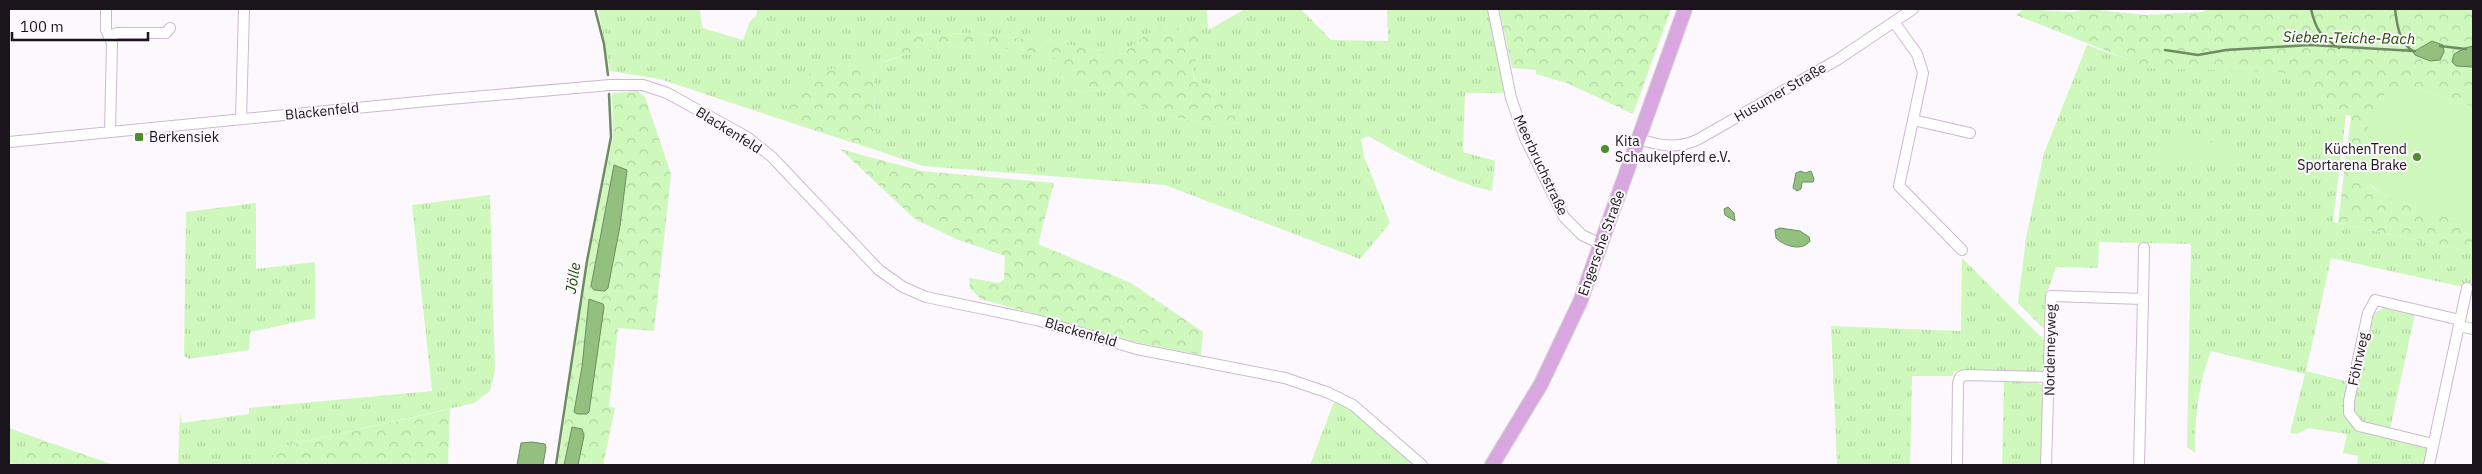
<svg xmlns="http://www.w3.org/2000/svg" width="2482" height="474" font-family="'IBM Plex Sans',sans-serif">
	<defs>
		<pattern id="grass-tufts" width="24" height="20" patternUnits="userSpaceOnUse" patternTransform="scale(1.25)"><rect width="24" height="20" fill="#cff8bd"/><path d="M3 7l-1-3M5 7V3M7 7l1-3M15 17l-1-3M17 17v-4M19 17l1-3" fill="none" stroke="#b1d4a2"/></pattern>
		<pattern id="forest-crowns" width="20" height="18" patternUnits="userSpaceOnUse" patternTransform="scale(1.25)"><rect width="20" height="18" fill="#cff8bd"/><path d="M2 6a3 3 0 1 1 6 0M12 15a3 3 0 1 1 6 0" fill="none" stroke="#b1d4a2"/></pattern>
	</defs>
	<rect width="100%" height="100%" fill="#fcf8fd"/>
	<!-- grass -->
	<path fill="url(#grass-tufts)" fill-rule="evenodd" d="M598,9h102l2,19 41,12 7,-19 6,-5 1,-7h450l1,21 37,-21h56l30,31 57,1 -1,-32h102l15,84h-39l-2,59 32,9 -3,30c-45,-10 -84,-33 -124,-55l-7,3 3,17 26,67 -30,36 -195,-74 -242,-19 -47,-16 -3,-85 -88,38 16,23 -141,-47 -50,-8zM976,33l83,10 62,12 26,-21 45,32 3,14 21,9 23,33 -22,5 -68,-16 -20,-13 -13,-12 -36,7 -10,-12 -10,-5 1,-16c-38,-14 -98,-17 -137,-11 -17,3 -32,12 -48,15l40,-29z
		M2087,45l45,16 148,11c24,10 31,11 38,37l28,6 -13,107 140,30v44l-3,-1 -2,-7 -137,-30 -25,113 43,11 -3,34 79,29 2,4 -2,16h-68l1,-9 -15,-3 4,-19 -38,-6 -12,6 -7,-1 15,-59 -94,-23c-13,33 -16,66 -16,102l-8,-6 4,-203 -92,-2 -1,26 -42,-1 -10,29v35l-28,-28 8,-65 18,-85z
		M490,195l5,175 -5,21 -16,12 -202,46 2,16h-96l2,-53 2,11 67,-9v-6l183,-17 -20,-186z
		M256,203v66l59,-7v56l-65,14 -1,18 -60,9 -5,-3 2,-144z
		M1962,258l83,83v26l-7,5 -84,-1 -1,5h-41l-2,89h-73l-6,-139 130,5z
		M2386,307l29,7 -25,115 -31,-9 -6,-15 21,-92z
		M2004,380l30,1 10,5v79h-42z
		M1334,402l16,7 64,56h-104z
		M9,428l36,13c-16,4 -22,8 -27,24l-9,-2z"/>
	<!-- forest -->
	<path fill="url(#forest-crowns)" fill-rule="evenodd" d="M1499,9h172l-38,105 -66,-31 -31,-9v-4l-24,-2z
		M2023,9l48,3 18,-3 55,6 57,-3 9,-3h263v37l-8,2 -2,19h10v40l-58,-20 -54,83 12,18 12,8 88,30v26l-135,-29 13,-107 -33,-7c-7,-26 -14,-27 -38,-37l-144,-4 -4,-7 -116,-46zM2426,44l14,16 -10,1 -15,-6 -2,-4z
		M1169,26l25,6 14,9 -16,25 2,14 22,9 23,33 -22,5 -68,-16 -20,-13 -13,-12 -36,7 -10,-12 -10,-5v-16c-33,-13 -103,-18 -138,-10 -16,3 -32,10 -48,15l42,-30 60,-2 83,10 62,12 26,-21z
		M873,65l3,85 -75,-24 -16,-23 27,-32z
		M638,91l7,6 26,77 -17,157 -36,-3 -9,79 6,1 -12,57h-45l30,-204 25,-124 -1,-44z
		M840,149l82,22 132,12 -16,61 93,39 72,49 -2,23 -62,-12 -158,-44 -11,-11 -1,-10 30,5 5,-4 1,-23 -49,-17 -41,-20z
		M450,409l-2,56h-174l-2,-16z
		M45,441l69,24h-96c5,-16 11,-20 27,-24z"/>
	<!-- garden -->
	<path fill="#cff8bd" d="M2415,87l58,20v119l-88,-30c-10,-7 -20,-15 -24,-28 -5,-15 14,-69 28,-77 7,-4 18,-3 26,-4z
		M2160,136l73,9 -3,23 -73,-8z"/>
	<!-- water -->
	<path fill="#93c07e" stroke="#6f8c61" d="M2432,41l11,4 1,7 -4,8 -10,1 -15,-6 -2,-3z
		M2473,46v21l-17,-1 -4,-4 2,-8 11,-6z
		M614,165l13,5 -7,56 -12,62 -3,3 -11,-1 -3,-4z
		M1801,171l4,2 6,-2 3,8 -1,3h-11l-1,7 -4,2 -4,-3 3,-15z
		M1728,207l6,6 1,8 -10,-6 -1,-6z
		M1780,228l20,3 9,6 1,4c-8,11 -26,5 -34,-3l-1,-8z
		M589,299l14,5 1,3 -15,105 -2,2h-10l-3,-2 8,-45z
		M572,427l10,2 2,7 -6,29h-14z
		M532,442l13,2 1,3 -3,18h-26l4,-22z"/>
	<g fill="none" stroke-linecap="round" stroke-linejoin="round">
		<!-- stream -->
		<path stroke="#6f8c61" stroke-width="2.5" d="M595,9l9,35 4,31
			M2311,9c5,22 10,27 28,39
			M2395,9c2,16 4,33 18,42
			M2440,46l26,3
			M2165,50l33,5 28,-5 84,-5 105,6
			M556,465l31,-204 24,-124 -2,-43"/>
		<defs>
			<path id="minor" d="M106,9v21l6,13 -2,89
				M1493,9l18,89 14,40 39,79 18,18 19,9
				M1894,22l23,32 6,19 -24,113 63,64
				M109,37l8,-4h49l4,-5
				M241,119l3,-110
				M1913,120l57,13
				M1639,139c22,7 37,10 58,1l140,-80 76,-51
				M9,142l429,-42 172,-15h33l24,8 80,44 25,20 107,113 24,17 23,10 110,23 101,29 148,29 44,15 24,12 69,60
				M2143,299l1,-51
				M2459,326l14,3
				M2433,444l-74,-18 -10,-13v-12l19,-88 7,-13 85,20
				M1957,465l1,-82 2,-6 5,-2 84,2
				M2046,465l5,-169 92,3 -4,166
				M2429,465l38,-177"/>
			<path id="major" d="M1492,465l49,-81 39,-82 105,-293"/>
		</defs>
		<!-- minor casing -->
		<use href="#minor" stroke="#ceb9d1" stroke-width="12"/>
		<!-- major casing -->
		<use href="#major" stroke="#d6d5d6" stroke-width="16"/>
		<!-- minor -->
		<use href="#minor" stroke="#fff" stroke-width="10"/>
		<!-- major -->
		<use href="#major" stroke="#d9a7e0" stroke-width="14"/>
	</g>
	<!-- markers -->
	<g fill="#4f8c2c" stroke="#fcf8fd" stroke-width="2">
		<rect x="134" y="132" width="10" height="10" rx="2.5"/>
		<circle cx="1605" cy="149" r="5"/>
		<circle cx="2417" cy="157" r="5"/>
	</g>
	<g text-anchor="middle" stroke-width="4" stroke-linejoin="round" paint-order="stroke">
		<!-- street labels -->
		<g font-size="14" fill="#1b141c" stroke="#fcf8fd">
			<text transform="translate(1780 92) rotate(-30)" y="5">Husumer Straße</text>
			<text transform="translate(322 111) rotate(-6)" y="5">Blackenfeld</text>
			<text transform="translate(729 130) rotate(32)" y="5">Blackenfeld</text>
			<text transform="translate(1541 165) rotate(65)" y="5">Meerbruchstraße</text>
			<text transform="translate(1601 243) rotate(-70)" y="5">Engersche Straße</text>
			<text transform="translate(1081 332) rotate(16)" y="5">Blackenfeld</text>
			<text transform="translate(2050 350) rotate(-89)" y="5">Norderneyweg</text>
			<text transform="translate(2358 359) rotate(-78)" y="5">Föhrweg</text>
		</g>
		<!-- poi labels -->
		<g font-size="14" fill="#1b141c" stroke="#fcf8fd" text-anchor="start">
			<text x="149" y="142">Berkensiek</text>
			<text x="1615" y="146">Kita<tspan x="1615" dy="16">Schaukelpferd e.V.</tspan></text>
			<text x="2407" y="154" text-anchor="end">KüchenTrend<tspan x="2407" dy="16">Sportarena Brake</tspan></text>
		</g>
		<!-- water labels -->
		<g font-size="15" font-style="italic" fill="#1f4801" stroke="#fcf8fd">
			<text transform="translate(2349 38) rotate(1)" y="5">Sieben-Teiche-Bach</text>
			<text transform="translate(573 278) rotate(-81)" y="5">Jölle</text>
		</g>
	</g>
	<!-- border -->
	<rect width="2482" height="474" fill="none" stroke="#1b141c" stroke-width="20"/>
	<!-- scale -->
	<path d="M12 32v8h136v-8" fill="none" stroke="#1b141c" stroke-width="2.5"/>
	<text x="20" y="32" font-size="15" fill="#1b141c" stroke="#fcf8fd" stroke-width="4" paint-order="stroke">100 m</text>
</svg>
